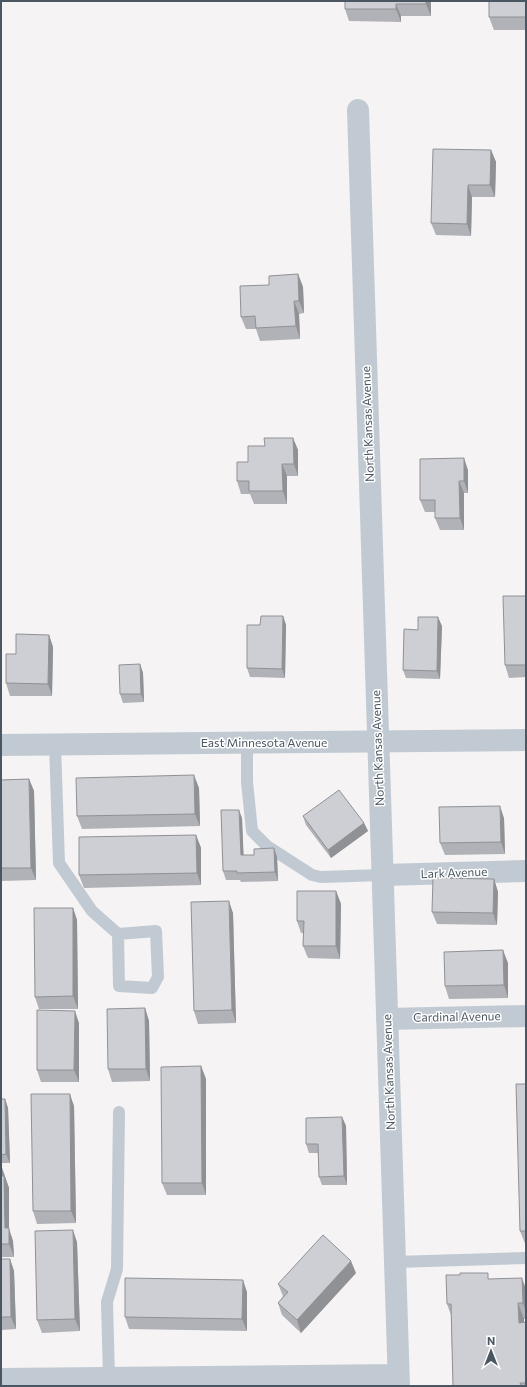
<svg xmlns="http://www.w3.org/2000/svg" width="527" height="1387" font-family="Commissioner,sans-serif">
	<rect width="100%" height="100%" fill="#f5f3f3"/>
	<g fill="none" stroke-linecap="round" stroke-linejoin="round">
		<!-- service -->
		<path stroke="#c1cad2" stroke-width="12" d="M247,743v39l5,49 15,15 45,29 9,2 62,-2
			M55,745l4,118 33,48 26,23 1,52 33,2 6,-11 -2,-46 -38,3
			M395,1262l131,-4
			M109,1378l-2,-76 10,-33 2,-157"/>
		<!-- minor -->
		<path stroke="#c1cad2" stroke-width="22" d="M358,110l41,1276
			M383,875l143,-4
			M387,1019l139,-3
			M1,1379l397,-4"/>
		<!-- tertiary -->
		<path stroke="#c1cad2" stroke-width="22" d="M1,745l525,-5"/>
	</g>
	<!-- wall -->
	<path fill="#b0b2b7" d="M345,1h86v15h-30v6l-52,-1 -4,-12z
		M526,1v29h-32l-5,-13z
		M491,150l5,12 -1,35h-23l-1,39 -35,-1 -5,-12z
		M298,274l5,13 1,26 -5,1 1,25 -40,2 -4,-12h-10l-5,-12 28,-32z
		M293,438l5,12v26h-11v28h-33l-4,-10h-9l-4,-13 11,-19 17,-16z
		M468,470v23h-4v37h-24l-5,-12v-6h-10l-5,-12z
		M526,596v81l-17,1 -4,-13z
		M283,616l3,9 -1,53 -35,-1 -3,-9 13,-43z
		M442,626l-2,53 -34,-1 -3,-8 15,-40z
		M49,635l4,12 -1,49h-42l-4,-13 10,-29z
		M140,664l3,9 1,29 -21,1 -3,-9z
		M29,779l5,12 2,89 -35,1v-101z
		M199,788l1,38 -118,3 -5,-13z
		M303,816l61,7 4,8 -37,27 -25,-33z
		M242,818l1,37h11l20,-7 3,9 1,24 -37,1 -1,-2h-14l-3,-9z
		M504,818l1,36 -60,1 -5,-12z
		M196,835l5,13v37l-117,3 -5,-13z
		M494,879l4,13 -1,33 -60,-1 -5,-12z
		M336,891l5,13 -1,55 -32,-1 -5,-12 1,-13h-3l-4,-12z
		M73,908l4,12 1,89h-39l-4,-12z
		M233,913l3,110 -38,1 -4,-13z
		M508,963v35l-59,1 -4,-13z
		M145,1008l4,13 1,60 -38,1 -4,-13z
		M79,1023v59h-38l-4,-12z
		M201,1066l5,13v116h-39l-5,-12z
		M526,1084v162l-6,-15z
		M1,1099h4l3,9 2,55h-9z
		M74,1106l2,117 -39,1 -4,-13z
		M342,1117l4,9 1,59h-25l-3,-8 -1,-24h-9l-3,-9z
		M1,1165l8,23v41l4,12 1,16h-13z
		M77,1242l3,89 -38,2 -5,-13z
		M1,1259h9l4,12 2,58 -15,1z
		M356,1273l-55,60 -19,-18 -4,-12 5,-7 -5,-12z
		M490,1279l36,10v30h-2v3h2v64h-73l-2,-71 -4,-11z
		M247,1292v39l-118,-2 -4,-12z"/>
	<!-- shaded-wall -->
	<path fill="#909195" d="M426,1h5v15l-5,-12z
		M396,4l5,12v6l-5,-13z
		M491,150l5,12 -1,35 -5,-12z
		M468,185l4,12 -1,39 -4,-12z
		M298,274l5,13 1,26 -5,-12z
		M294,301l5,13 1,25 -4,-13z
		M293,438l5,12v26l-4,-12z
		M464,458l4,12v23l-4,-12z
		M282,464l5,12v28l-4,-13z
		M459,481l5,12v37l-4,-12z
		M283,616l3,9 -1,53 -3,-9z
		M438,617l4,9 -2,53 -3,-8z
		M49,635l4,12 -1,49 -4,-12z
		M140,664l3,9 1,29 -3,-8z
		M194,775l5,13 1,38 -5,-12z
		M29,779l5,12 2,89 -5,-12z
		M500,806l4,12 1,36 -4,-12z
		M239,810l3,8 2,46 -3,-9z
		M364,823l4,8 -37,27 -3,-8z
		M196,835l5,13v37l-4,-12z
		M274,848l3,9 1,24 -3,-9z
		M494,879l4,13 -1,33 -4,-12z
		M336,891l5,13 -1,55 -4,-13z
		M229,901l4,12 3,110 -4,-13z
		M73,908l4,12 1,89 -5,-13z
		M503,950l5,13v35l-4,-13z
		M145,1008l4,13 1,60 -4,-12z
		M75,1011l4,12v59l-5,-12z
		M201,1066l5,13v116l-4,-12z
		M70,1094l4,12 2,117 -5,-12z
		M5,1099l3,9 2,55 -4,-9z
		M342,1117l4,9 1,59 -3,-9z
		M1,1165l8,23v41l4,12 1,16 -5,-13 -4,-16 -4,-51z
		M73,1230l4,12 3,89 -5,-12z
		M10,1259l4,12 2,58 -5,-12z
		M351,1261l5,12 -55,60 -4,-13z
		M522,1278l4,11v23l-3,-9z
		M243,1280l4,12v39l-5,-12z
		M518,1303l6,16v19l-5,-15z"/>
	<!-- building -->
	<path fill="#cdcfd5" stroke="#909195" d="M345,1h81v3h-30v5h-51z
		M489,1h37v16h-37z
		M433,149l58,1 -1,35h-22l-1,39 -36,-1z
		M298,274l1,27h-5l2,25 -40,2 -1,-12 -14,1 -1,-31 29,-1v-9z
		M264,438h29l1,26h-12l1,27h-34v-10h-12v-19h11v-16h17z
		M464,458v23h-5l1,37h-25v-18h-15v-41z
		M503,596h23v69h-21z
		M261,616h22l-1,53 -35,-1v-43h13z
		M418,617h20l-1,54 -34,-1 1,-41 14,1z
		M16,634l33,1 -1,49 -42,-1v-29h10z
		M140,664l1,30h-21l-1,-29z
		M194,775l1,39 -118,2 -1,-38z
		M29,779l2,89h-30v-88z
		M339,790l25,33 -36,27 -25,-34z
		M500,806l1,36 -61,1 -1,-36z
		M221,810h18l2,45h13v-6l20,-1 1,24 -38,1v-2h-14z
		M196,835l1,38 -118,2v-38z
		M433,878l61,1 -1,34 -61,-1z
		M297,891h39v55h-33l1,-25h-7z
		M229,901l3,109 -38,1 -3,-109z
		M34,908h39v88l-38,1z
		M503,950l1,35 -59,1 -1,-34z
		M145,1008l1,61h-38l-1,-60z
		M37,1010l38,1 -1,59h-37z
		M201,1066l1,117h-40l-1,-116z
		M516,1084h10v147h-6z
		M31,1094h39l1,117h-38z
		M1,1099h4l1,55 -5,1z
		M342,1117l2,59 -25,1 -1,-33h-12v-26z
		M1,1176h3l1,52h4v16h-8z
		M73,1230l2,89 -38,1 -2,-89z
		M323,1235l28,26 -54,59 -19,-17 10,-11 -10,-8z
		M1,1259h9l1,58h-10z
		M460,1273h28v6l34,-1 1,25h-5l1,20 7,-1v61h-6l1,3h-68l-2,-82h-4l-1,-29h14z
		M125,1278l118,2 -1,39 -117,-2z"/>
	<g text-anchor="middle" stroke-width="3" stroke-linejoin="round" paint-order="stroke">
		<!-- street labels -->
		<g font-size="12" fill="#4a5661" stroke="#fff">
			<text transform="translate(368 424) rotate(-92)" y="4">North Kansas Avenue</text>
			<text x="264" y="747">East Minnesota Avenue</text>
			<text transform="translate(378 748) rotate(-92)" y="4">North Kansas Avenue</text>
			<text transform="translate(454 873) rotate(-2)" y="4">Lark Avenue</text>
			<text transform="translate(457 1017) rotate(-1)" y="4">Cardinal Avenue</text>
			<text transform="translate(389 1072) rotate(-92)" y="4">North Kansas Avenue</text>
		</g>
	</g>
	<!-- border -->
	<rect width="527" height="1387" fill="none" stroke="#4a5661" stroke-width="4"/>
	<!-- north arrow -->
	<g transform="translate(491 1351)" stroke="#ffffff" stroke-width="3" paint-order="stroke">
	<path d="M0-3L7 15L0 10L-7 15Z" fill="#4a5661"/>
	<text y="-6" font-size="11" font-weight="bold" text-anchor="middle" fill="#4a5661">N</text>
	</g>
</svg>
